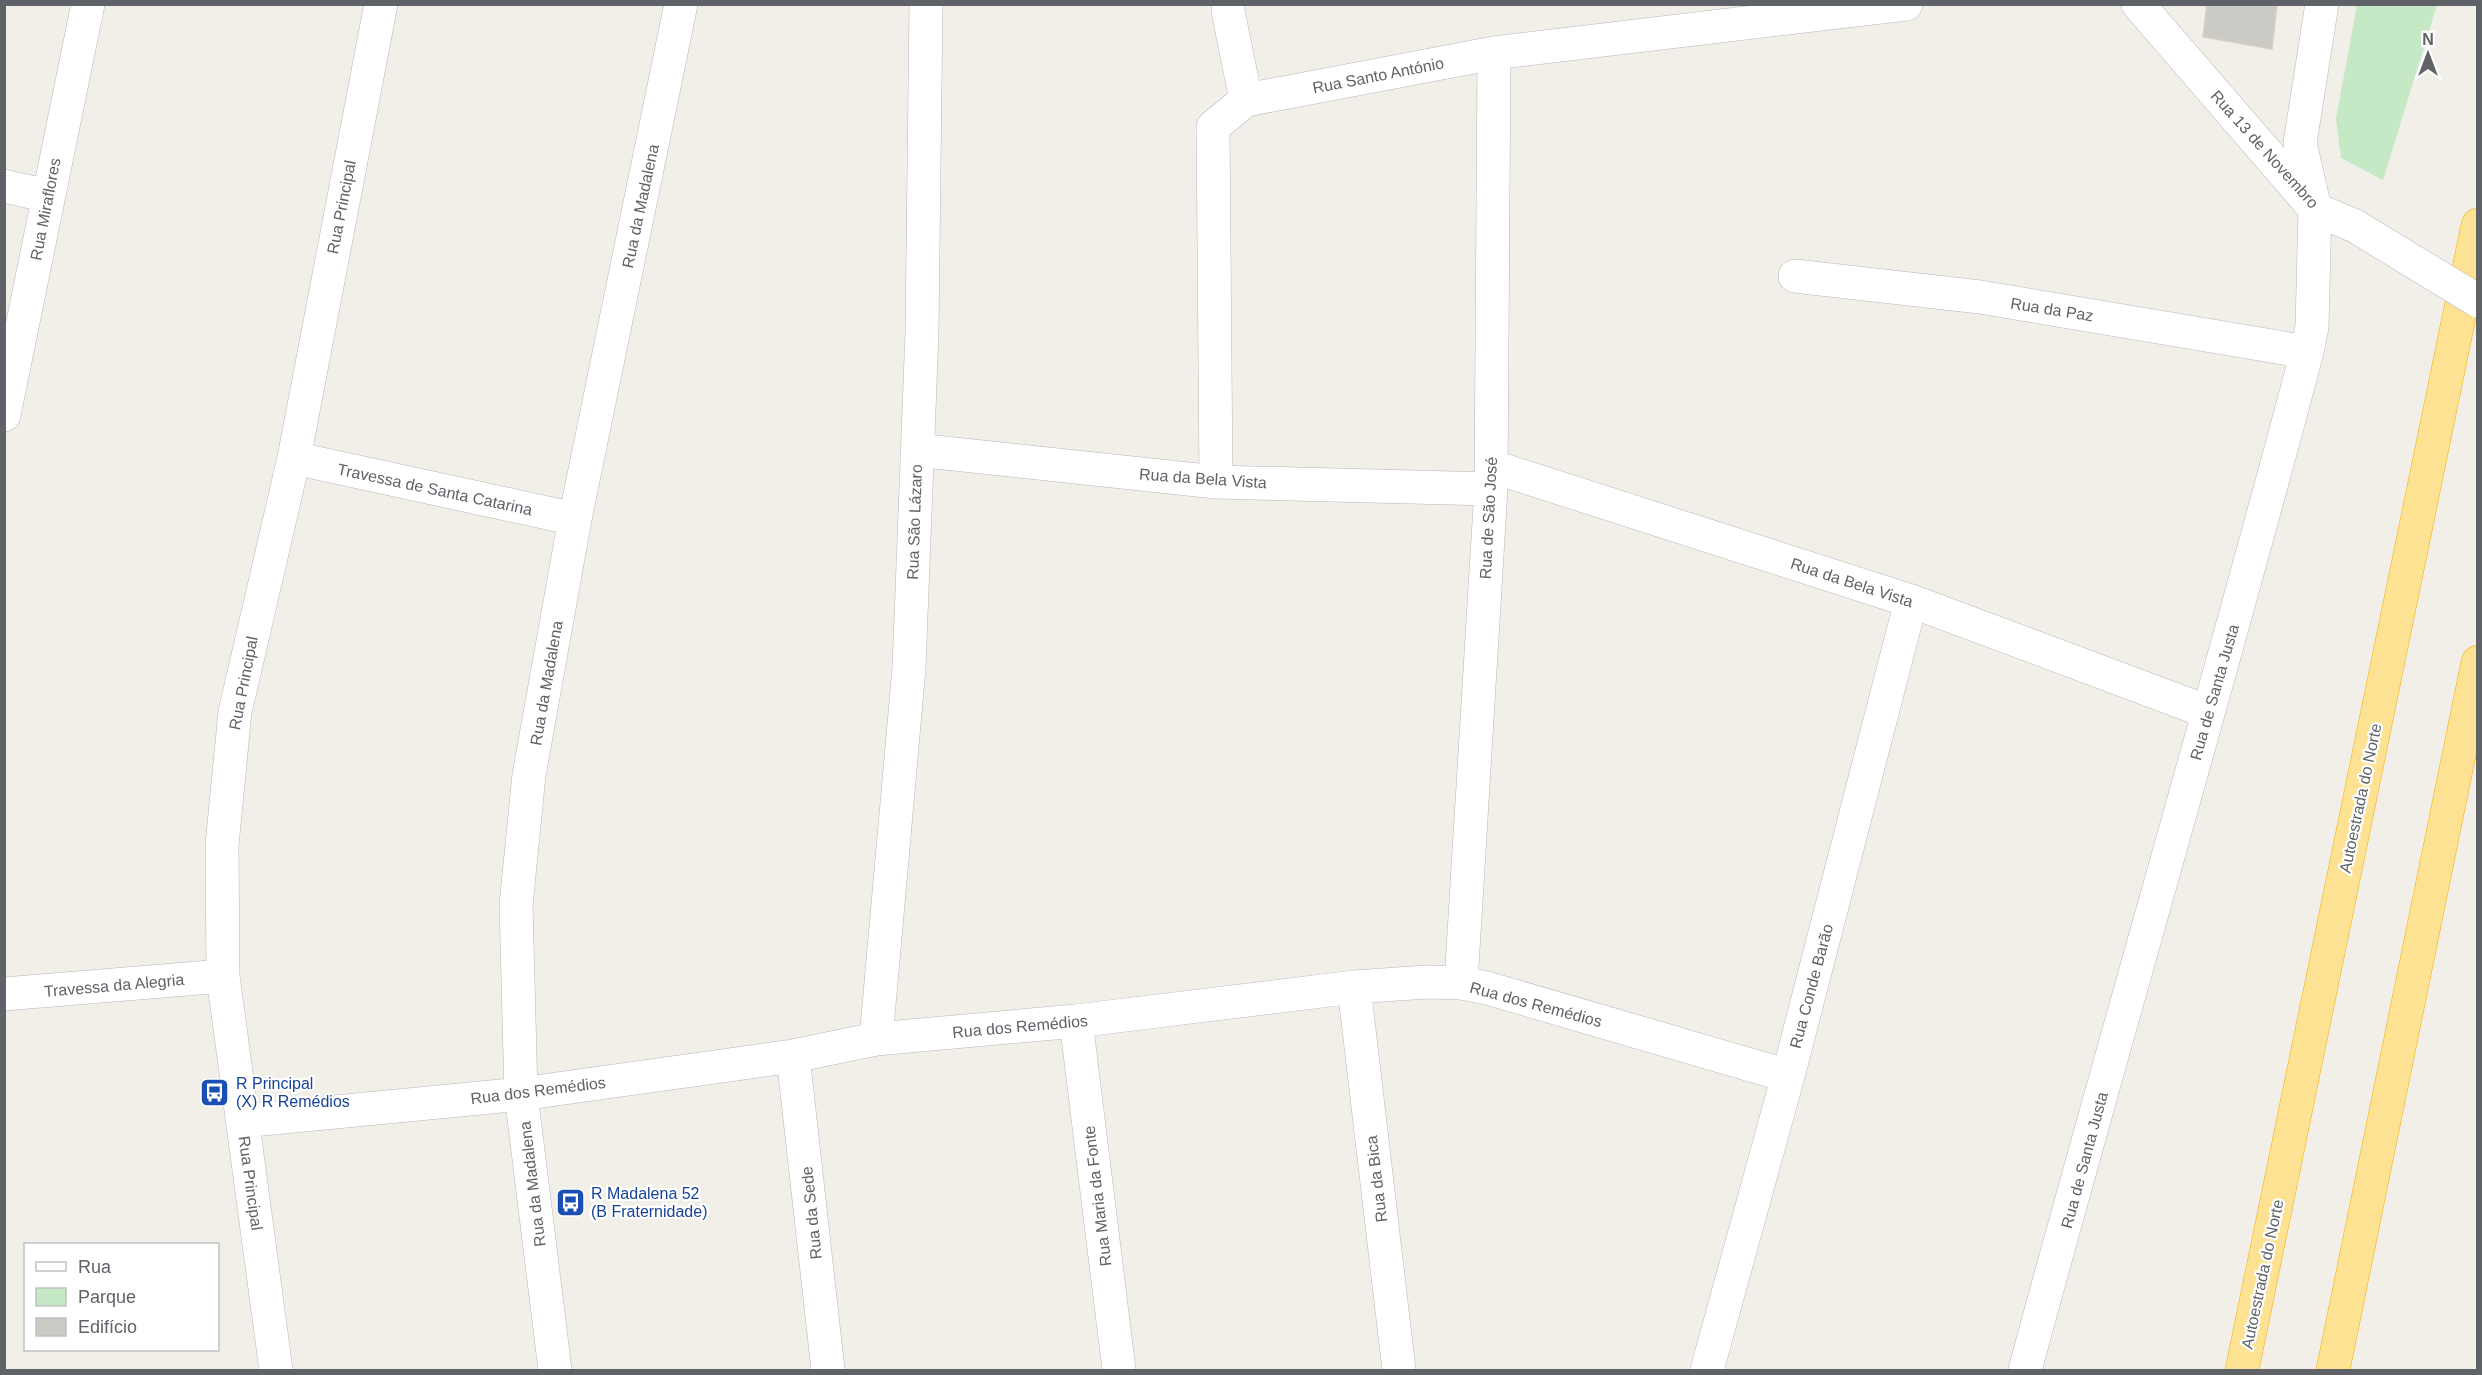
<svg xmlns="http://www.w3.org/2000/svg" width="2482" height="1375" font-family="Helvetica,sans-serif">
	<rect width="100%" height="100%" fill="#f1efe8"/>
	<!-- green -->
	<path fill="#c5e8c5" d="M2357,5h80l-54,175 -42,-22 -5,-39z"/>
	<!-- building -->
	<path fill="#cccac5" stroke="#d6d1c6" stroke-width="1.5" d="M2207,4h70l-5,45 -69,-12z"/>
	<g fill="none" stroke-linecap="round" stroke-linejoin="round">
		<defs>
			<path id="minor" d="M2138,4l177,205 40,17
				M1228,11l18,89
				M4,186l44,10
				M1795,276l185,21 327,55
				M4,415l84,-411
				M917,450l299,32 275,7
				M294,458l281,61
				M1491,466l420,135 297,111
				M1216,482l-3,-355 33,-27 248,-47 412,-49
				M1461,983l30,-494 3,-436
				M1354,987l45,383
				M4,994l219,-18
				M1076,1021l43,349
				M876,1039l33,-371 13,-336 4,-328
				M793,1056l35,314
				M243,1121l278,-27 272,-38 83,-17 200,-18 278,-34 73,-5 34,1 26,5 301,88
				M276,1370l-53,-394 -1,-131 13,-133 59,-254 87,-454
				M555,1370l-34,-276 -5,-189 13,-130 46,-256 106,-515
				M1707,1370l81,-294 123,-475
				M2025,1370c92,-340 192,-678 282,-1018l5,-25 3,-118 -15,-66 22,-139"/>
			<path id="highway" d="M2242,1370l236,-1145
				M2333,1370l145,-708"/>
		</defs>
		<!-- minor casing -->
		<use href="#minor" stroke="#b5b8bc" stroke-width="34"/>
		<!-- highway casing -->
		<use href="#highway" stroke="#f9ab00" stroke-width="34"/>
		<!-- minor -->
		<use href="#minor" stroke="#fff" stroke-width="33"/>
		<!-- highway -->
		<use href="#highway" stroke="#fde293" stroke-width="33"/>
		<defs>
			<path id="minor-bridge" d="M2355,226l123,75"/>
		</defs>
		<!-- minor-bridge casing -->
		<use href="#minor-bridge" stroke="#b5b8bc" stroke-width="34" stroke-linecap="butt"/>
		<!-- minor-bridge -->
		<use href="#minor-bridge" stroke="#fff" stroke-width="33"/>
	</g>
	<!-- icons -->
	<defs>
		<symbol id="bus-square" viewBox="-11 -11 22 22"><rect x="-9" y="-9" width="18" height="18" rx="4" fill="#1a4fb4" stroke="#fff"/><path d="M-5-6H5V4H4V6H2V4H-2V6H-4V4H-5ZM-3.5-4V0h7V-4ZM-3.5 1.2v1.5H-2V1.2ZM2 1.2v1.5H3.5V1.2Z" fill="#fff"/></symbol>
	</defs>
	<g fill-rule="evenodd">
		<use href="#bus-square" x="198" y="1076" width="33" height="33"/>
		<use href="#bus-square" x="554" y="1186" width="33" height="33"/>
	</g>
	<g text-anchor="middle" stroke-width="4.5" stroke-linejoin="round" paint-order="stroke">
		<!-- street labels -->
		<g font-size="16" fill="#5f6368" stroke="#fff">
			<text transform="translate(1378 75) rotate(-11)" y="6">Rua Santo António</text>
			<text transform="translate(2265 149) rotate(48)" y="6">Rua 13 de Novembro</text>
			<text transform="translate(640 206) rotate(-78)" y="6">Rua da Madalena</text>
			<text transform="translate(341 207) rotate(-79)" y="6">Rua Principal</text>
			<text transform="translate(45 209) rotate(-79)" y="6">Rua Miraflores</text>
			<text transform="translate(2052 309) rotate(9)" y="6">Rua da Paz</text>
			<text transform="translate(1203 478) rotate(4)" y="6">Rua da Bela Vista</text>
			<text transform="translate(435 489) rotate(12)" y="6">Travessa de Santa Catarina</text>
			<text transform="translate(1488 518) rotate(-87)" y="6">Rua de São José</text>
			<text transform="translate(914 522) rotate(-88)" y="6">Rua São Lázaro</text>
			<text transform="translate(1852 582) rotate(18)" y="6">Rua da Bela Vista</text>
			<text transform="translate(243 683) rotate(-79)" y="6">Rua Principal</text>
			<text transform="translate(546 683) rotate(-80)" y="6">Rua da Madalena</text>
			<text transform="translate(2214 692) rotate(-74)" y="6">Rua de Santa Justa</text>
			<text transform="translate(2360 798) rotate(-78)" y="6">Autoestrada do Norte</text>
			<text transform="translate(114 985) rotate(-5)" y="6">Travessa da Alegria</text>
			<text transform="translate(1811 986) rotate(-75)" y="6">Rua Conde Barão</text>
			<text transform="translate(1536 1004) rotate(15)" y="6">Rua dos Remédios</text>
			<text transform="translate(1020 1026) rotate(-5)" y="6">Rua dos Remédios</text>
			<text transform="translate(538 1090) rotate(-7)" y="6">Rua dos Remédios</text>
			<text transform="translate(2084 1160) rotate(-75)" y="6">Rua de Santa Justa</text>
			<text transform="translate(1376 1179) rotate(-97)" y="6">Rua da Bica</text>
			<text transform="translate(251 1183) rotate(82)" y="6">Rua Principal</text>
			<text transform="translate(532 1184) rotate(-97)" y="6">Rua da Madalena</text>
			<text transform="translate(1097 1196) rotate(-97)" y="6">Rua Maria da Fonte</text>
			<text transform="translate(811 1213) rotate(-96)" y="6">Rua da Sede</text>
			<text transform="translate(2262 1274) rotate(-78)" y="6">Autoestrada do Norte</text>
		</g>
		<!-- transit labels -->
		<g font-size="16" fill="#164399" stroke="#fff" text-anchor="start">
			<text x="236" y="1089">R Principal<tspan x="236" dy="18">(X) R Remédios</tspan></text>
			<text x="591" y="1199">R Madalena 52<tspan x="591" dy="18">(B Fraternidade)</tspan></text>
		</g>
	</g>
	<!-- border -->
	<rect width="2482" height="1375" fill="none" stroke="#5f6368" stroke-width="12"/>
	<!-- legend -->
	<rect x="24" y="1243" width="195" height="108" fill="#ffffff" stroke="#bfc1c3" stroke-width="1.5"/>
	<rect x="36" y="1262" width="30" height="9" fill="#ffffff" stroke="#bfc1c3" stroke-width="1.5"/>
	<text x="78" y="1273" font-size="18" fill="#5f6368">Rua</text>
	<rect x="36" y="1288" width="30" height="18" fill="#c5e8c5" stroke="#bfc1c3" stroke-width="1.5"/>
	<text x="78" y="1303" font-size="18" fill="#5f6368">Parque</text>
	<rect x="36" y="1318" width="30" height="18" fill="#cccac5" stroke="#bfc1c3" stroke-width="1.5"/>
	<text x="78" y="1333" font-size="18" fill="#5f6368">Edifício</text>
	<!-- north arrow -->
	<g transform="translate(2428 54)" stroke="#ffffff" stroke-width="4.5" paint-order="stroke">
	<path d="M0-4.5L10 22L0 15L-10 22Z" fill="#5f6368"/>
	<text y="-9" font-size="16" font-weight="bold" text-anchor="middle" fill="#5f6368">N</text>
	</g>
</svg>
